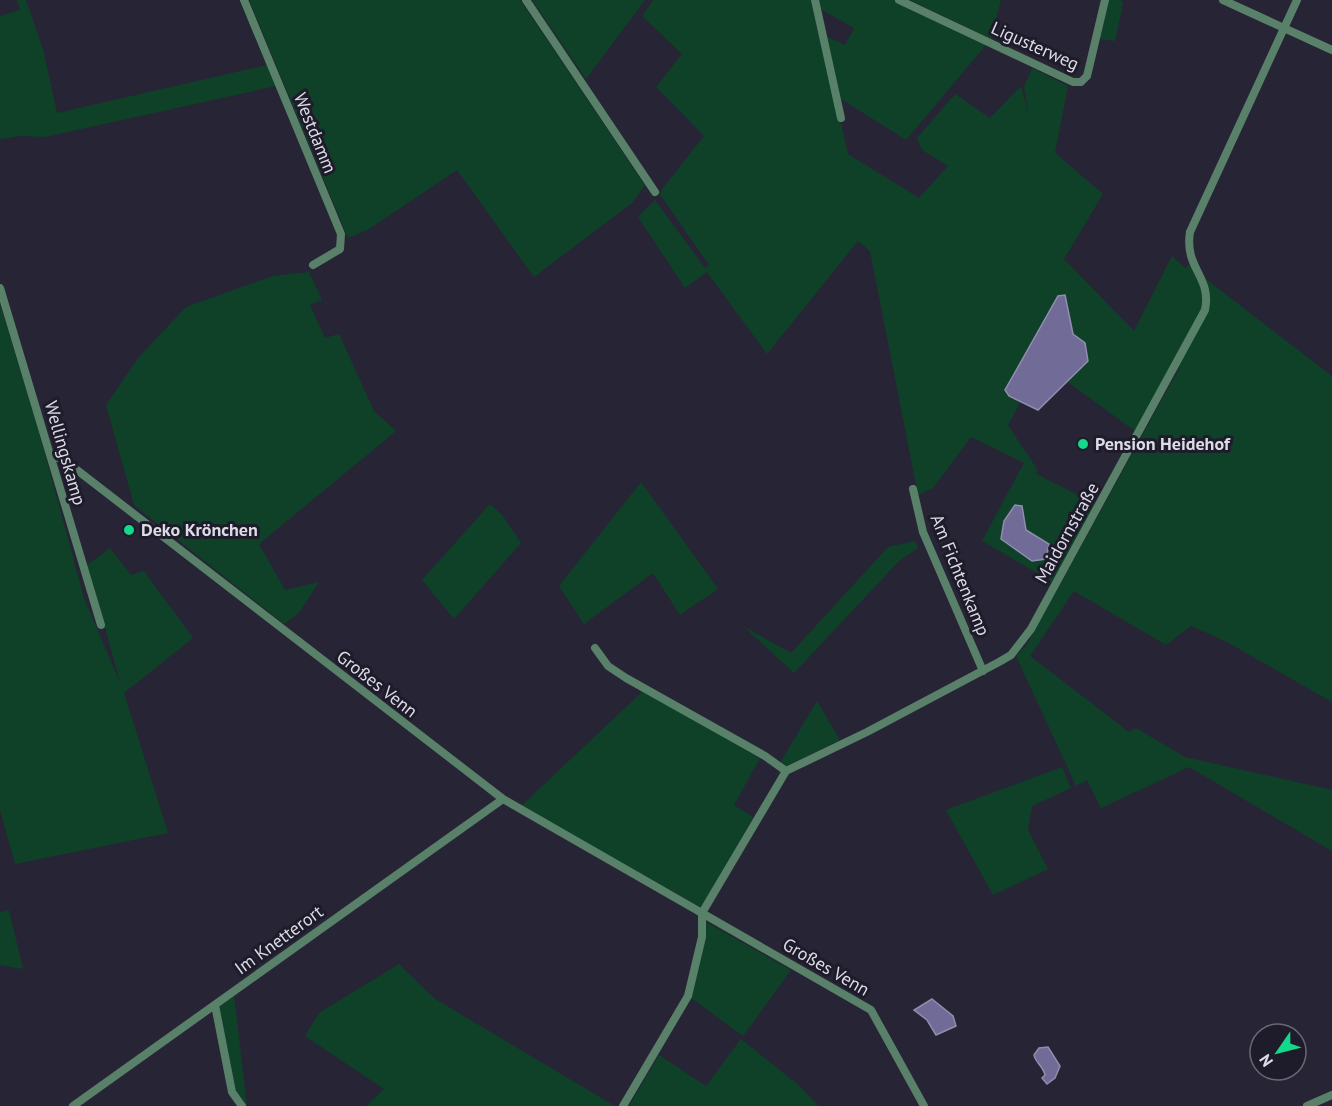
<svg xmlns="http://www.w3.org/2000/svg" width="1332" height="1106" font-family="'PT Sans',sans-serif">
	<rect width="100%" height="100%" fill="#272535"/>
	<!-- green -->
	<path fill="#0e4128" d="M17,0h9l17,49 14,64 210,-48 9,21 -231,51 -24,-1 -21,3v-123l20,-6z
		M249,0h271l125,185 -13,18 -98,74 -77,-107 -88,59 -21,9z
		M532,0h113l-59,79z
		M653,0h160l35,154 71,44 29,-32 -26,-16 -5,-12 38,-44 35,24 31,-32 7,27 -4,-26 8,-19 36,18 -13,67 48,41 -39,65 70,72 38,-75 13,12 9,-7 13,19 125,96v326l-105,-60 -36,-16 -25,19 -92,-54 -44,65 99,76 7,-4 49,29 147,33v61l-143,-84 -88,41 -14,-28 -11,6 -60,-130 10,-10 154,-279 -6,-5 -39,69 -69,-50 22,-20 -3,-18 -12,-9 -8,-38h-7l-53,94 4,6 11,7 -12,22 29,44 -1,5 60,30 -43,78 -71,-41 42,-78 -53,-26 -38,51 -15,7 -48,-244 -12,-10 -91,113 -60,-82 -22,16 -47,-71 17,-17 50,68 4,-3 -50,-72 45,-57 -48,-49 26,-33 -40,-38z
		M818,0h75l92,42 1,3 -80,95 -65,-41 -15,-63 19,9 9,-17 -36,-20z
		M910,0h91l-10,39z
		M1108,0h13l2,4 -8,37 -17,-2z
		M309,272l13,28 -12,5 15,33 14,-4 35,77 22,20 -137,113 26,46 34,-8 -20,31 -15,11 -150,-119 -28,-100 33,-48 47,-50 87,-31z
		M0,304l37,120 47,174 37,87 -34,-120 23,-17 21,27 13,-4 49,67 -69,55 44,140 -153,31 -15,-54z
		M641,482l77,107 -38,26 -27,-42 -69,51 -25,-38z
		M490,504l13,12 18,27 -67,76 -32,-39z
		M915,541l3,7 -19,13 -105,112 -51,-47 48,27 97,-106z
		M643,691l117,67 -26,47 19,12 -51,91 -181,-102z
		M817,701l23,39 -55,27 -5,-4z
		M1062,767l9,21 -39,18 -4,24 20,39 -55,26 -47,-85z
		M9,910l14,59 -23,-4v-53z
		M706,922l85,48 -48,66 -52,-38z
		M399,964l36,35 180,107h-249l18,-17 -79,-53 14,-23z
		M234,995l13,111 -12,-17 -16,-82z
		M741,1039l61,49 16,18h-189l30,-51 47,31z"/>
	<!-- water -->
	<path fill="#716b97" stroke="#918daf" stroke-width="1.5" d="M1065,295l8,39 12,9 3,18 -50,49 -29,-14 -4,-6 53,-94z
		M1015,505l7,1 4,24 23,14 -3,15 -14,2 -31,-22 3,-18z
		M932,999l21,17 3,10 -20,9 -9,-15 -13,-10z
		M1048,1047l12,19 -5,12 -8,6 -5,-6 3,-3c-2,-9 -10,-13 -11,-20l5,-7z"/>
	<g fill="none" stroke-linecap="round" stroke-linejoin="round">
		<!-- minor -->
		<path stroke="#598169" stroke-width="8" d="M244,0l97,234 -1,15 -27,16
			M526,0l129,192
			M815,0l26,118
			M899,0l174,82h8l6,-6 18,-76
			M1223,0l109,50
			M0,288l101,337
			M50,455l14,5 439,339 368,211 53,96
			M913,489l10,43 60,139
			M595,648l13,18 18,12 139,78 21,15
			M215,1005l17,87 10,14
			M73,1106l430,-307
			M623,1106l65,-110 14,-59v-24l84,-142 81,-39 132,-70 12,-7 20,-26 174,-319c7,-34 -21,-41 -15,-78l107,-232
			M1307,1106l25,-11"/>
	</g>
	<!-- markers -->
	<g fill="#13d98a" stroke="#1e1c2b" stroke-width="2">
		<circle cx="1083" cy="444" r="6"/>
		<circle cx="129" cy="530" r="6"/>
	</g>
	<g text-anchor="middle" stroke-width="6" stroke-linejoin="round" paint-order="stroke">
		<!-- street labels -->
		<g font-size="18" fill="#dcdbe6" stroke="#1e1c2b">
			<text transform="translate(1035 46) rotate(24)" y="6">Ligusterweg</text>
			<text transform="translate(315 133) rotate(68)" y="6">Westdamm</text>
			<text transform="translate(65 453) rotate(74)" y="6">Wellingskamp</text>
			<text transform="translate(1067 533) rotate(-61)" y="6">Maidornstraße</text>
			<text transform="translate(960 575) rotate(68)" y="6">Am Fichtenkamp</text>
			<text transform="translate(377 684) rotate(38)" y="6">Großes Venn</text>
			<text transform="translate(279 940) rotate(-36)" y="6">Im Knetterort</text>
			<text transform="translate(826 967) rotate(30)" y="6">Großes Venn</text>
		</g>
		<!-- poi labels -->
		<g font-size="18" font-weight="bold" fill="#dcdbe6" stroke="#1e1c2b" text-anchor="start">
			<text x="1095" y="450">Pension Heidehof</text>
			<text x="141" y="536">Deko Krönchen</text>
		</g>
	</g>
	<!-- north arrow -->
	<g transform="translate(1278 1052) rotate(235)"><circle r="28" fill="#1e1c2b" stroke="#6a6876" stroke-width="1.5"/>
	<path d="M0-4.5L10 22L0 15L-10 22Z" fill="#13d98a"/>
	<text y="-9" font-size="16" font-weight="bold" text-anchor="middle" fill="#dcdbe6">N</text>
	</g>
</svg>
